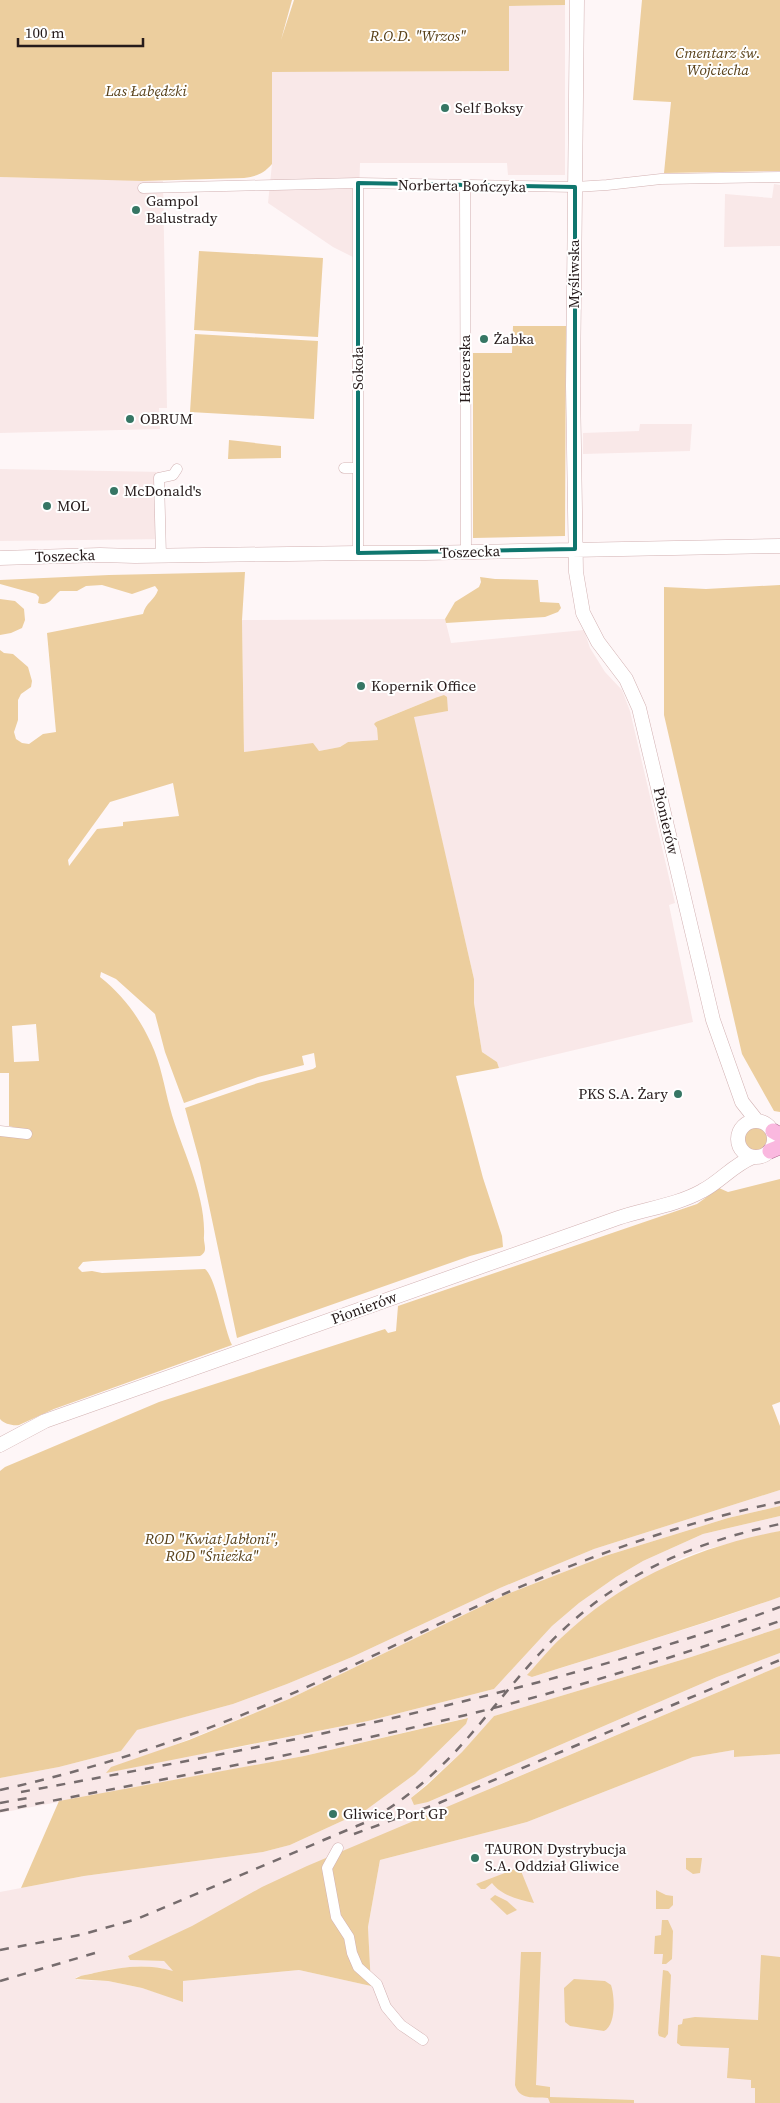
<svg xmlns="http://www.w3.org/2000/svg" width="780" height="2103" font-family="'Source Serif 4',serif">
	<rect width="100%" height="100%" fill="#fef6f7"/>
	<!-- built -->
	<path fill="#f9e8e8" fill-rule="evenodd" d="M565,5v170h-57l-1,-12h-147l-3,96 -24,-12 -65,-44 4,-39 -1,-92 238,-1v-65z
		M0,177l163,4 4,227h-8l1,21 -160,4z
		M774,184l6,1v61l-56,1 1,-53 47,4z
		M640,424h52l-2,27 -107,3v-21l56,-2z
		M0,469l163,3 3,67 -166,2z
		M445,619l6,24 133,-13 6,18 15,24 17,18 8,21 45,192 -6,2 24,117 -194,46 -2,-6 -15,-10 -8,-49v-24l-61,-263 35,-5 -13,-13 -52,21 -6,9 1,12 -30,2 -8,5 -21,4 -41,-2 -34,3 -2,-132z
		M780,1490v16l-52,12 -123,38 -100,39 -216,104 -137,55 73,-4 143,-29 126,-32 58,-63 27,-23 37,-26 27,-16 60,-27 77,-18v15l-73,18 -25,9 -62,34 -31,22 -29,25 -28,38 182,-57 66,-23v31l-89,29 -197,59 -32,36 -51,46 17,4 289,-125 63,-24v13l-289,122 -363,169 2,3 34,1 19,20 116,-11 72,16 -3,-59 12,-67 147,-38 166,-65 41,-7v7l46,-3v349h-780v-211l84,-16 179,-24 27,-7 76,-35 49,-36 51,-50v-6l-162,38 -304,57v-35l59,-11 62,-16 15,-21 97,-26 54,-20 65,-27 148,-69 94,-39zM143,1966l19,2 21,13v20l-41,-13 -34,-7 -31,-1 -1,-3 36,-8z"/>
	<!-- green -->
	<path fill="#ecce9e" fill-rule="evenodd" d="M0,0h292l-11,40 13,-40h271v5l-56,1v65l-237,1v92c-9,10 -15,12 -28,14l-102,3 -142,-4z
		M642,0h138v171l-116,2 7,-71 -38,-2z
		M199,251l124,7 -5,79 -124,-7z
		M513,326h53l-1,210 -92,2v-185h39z
		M195,334l123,7 -4,78 -124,-7z
		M229,440l52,6v12l-53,1z
		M245,572l-3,48 2,132 69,-9 6,8 21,-4 8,-5 30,-2 -1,-12 -3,-4 2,-2 59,-24 9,-3 3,2 1,14 -34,6 60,262v24l8,49 15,10 2,6 -43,8 27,102 19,58 1,11 -33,9 -233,82 -37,-175 -15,-55 73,-25 55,-14 3,-2 -2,-14 -12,3 2,9 -46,12 -74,26 -19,-51 -10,-38 -39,-35 -15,-7 -1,5c23,18 39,40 51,66 10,21 13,43 19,65 11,41 36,85 34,128 -1,8 5,15 -4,20l-107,5 -10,1 -5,6 4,4 10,-1 10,2 103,-4c11,8 19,60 27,76l-178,64 -35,16c-6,1 -15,-1 -19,-6v-286l12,1 1,-7 -4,-1v-53h-9v-423l4,3 9,1 15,13 4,14 -1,6 -10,7 -3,6v20l-4,12 2,7 6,4 7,1 14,-10 13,-2 -9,-99 96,-19c3,-12 11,-13 15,-24l-3,-4 -23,8 -30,-9 -16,1 -9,5h-17c-8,6 -10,16 -22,12l1,-6 -3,-3 -36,-10v-4l109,-5zM173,783l6,33 -56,6v4l-26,3 -28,37 -1,-6 42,-58zM36,1024l3,37 -25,1 -2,-36z
		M480,577l15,2 43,1 2,22 19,1 2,5 -3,4 -13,5 -99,6 -1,-4 10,-17 24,-15 2,-5z
		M780,585v527l-6,-1 -32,-57 -78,-339v-128l42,2z
		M0,599l15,2 9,8 1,11 -3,8 -11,5 -11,2z
		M743 1139a13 13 0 1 1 26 0a13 13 0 1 1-26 0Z
		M780,1179v223l-8,3 8,21v64l-186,59 -94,39 -148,69 -65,27 -54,20 -96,26 -16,21 -62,16 -59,11v-307l5,-4 154,-65 226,-73 3,4 8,-2 2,-25 299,-102 22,-16 9,4z
		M780,1506v10l-77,18 -60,27 -27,16 -37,26 -27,23 -58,63 -126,32 -262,52 5,-6 78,-27 100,-41 216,-104 100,-39 123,-38z
		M780,1531v66c-82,29 -165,54 -248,80l-5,-2c11,-12 22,-26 34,-37 63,-59 135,-91 219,-107z
		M780,1628v25l-63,24 -289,125 -14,3 -3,-7 16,-13 35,-33 32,-36 197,-59z
		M780,1666v88l-46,3v-7l-41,7 -166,65 -147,38 -12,67 3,59 -72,-16 -116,11v21l-41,-14 -34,-7 -33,-2c5,-4 12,-4 19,-6 26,-6 53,-10 79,-2l-9,-10 -34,-1 -2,-4 64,-30 70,-39 45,-21z
		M468,1718l-2,6 -51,50 -49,36 -76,35 -27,7 -179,24 -63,12 38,-87 245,-45z
		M686,1858h16l-2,15 -7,1 -7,-5z
		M515,1869l6,2 13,32c-16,-4 -32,-7 -42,-20l-7,6h-4l-5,-5z
		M656,1890l10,5 7,1v9l-4,4h-13z
		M495,1895l12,6 10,9 -10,5 -17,-16z
		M662,1920h6l5,11 -1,28 -6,5h-4l1,-10h-9l1,-18 6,-1z
		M521,1952h20l-5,133 14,2v10l84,3v3h-84l-2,-5c-14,-1 -29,2 -33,-13z
		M761,1955l19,2v146h-25v-15h-4v-8l-24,-2 2,-30 -48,-2 -4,-3 1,-18 4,-1 1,-5 12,-2 63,3z
		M663,1970l5,1 3,4 -3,59 -3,4 -6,-2 -1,-3z
		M574,1979l31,2 6,4c4,12 5,40 -7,46l-34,-5 -5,-4 -1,-34z"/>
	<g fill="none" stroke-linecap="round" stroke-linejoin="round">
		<defs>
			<path id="street" d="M358,183v370
				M465,186l1,366
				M143,188l215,-5 217,4 32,-2 54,-6 119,-2
				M344,468h14
				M161,556l-2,-78 14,-3 4,-6
				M0,1131l27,3
				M338,1848l-11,20 9,49 13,20 3,16 6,14 19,17 9,23 15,18 22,15"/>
			<path id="secondary" d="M577,0l-4,386 3,186 7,41 15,29 28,37 13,29 74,312 29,82 15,19
				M0,558l100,-3 35,1 223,-3h67l355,-7
				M738 1139a18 18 0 1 1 36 0a18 18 0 1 1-36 0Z
				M0,1445l45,-24 573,-203c27,-9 59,-13 84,-27 19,-10 31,-26 51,-34"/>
			<path id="primary" d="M773,1131l7,4
				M770,1151l10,-4"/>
		</defs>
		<!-- street casing -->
		<use href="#street" stroke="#d2b1b2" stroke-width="11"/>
		<!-- secondary casing -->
		<use href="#secondary" stroke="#d2b1b2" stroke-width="15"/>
		<!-- primary casing -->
		<use href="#primary" stroke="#ad628c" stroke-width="16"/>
		<!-- street -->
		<use href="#street" stroke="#fff" stroke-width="10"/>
		<!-- secondary -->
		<use href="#secondary" stroke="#fff" stroke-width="14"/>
		<!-- primary -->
		<use href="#primary" stroke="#fab8df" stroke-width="15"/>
		<!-- rail -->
		<path stroke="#766c6d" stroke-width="2.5" stroke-dasharray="9 9" stroke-linecap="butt" d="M0,1790c89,-20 175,-47 259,-82 95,-40 186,-90 282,-130 77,-32 157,-59 239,-76
			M21,1792c256,-47 514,-96 759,-185
			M0,1803l33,-6
			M0,1811c157,-31 315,-59 470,-97 105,-26 208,-58 310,-93
			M354,1834l85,-31 341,-143
			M0,1950l80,-15 57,-16 234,-99c19,-12 38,-25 55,-40 44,-38 77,-88 117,-130 66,-71 143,-106 237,-126
			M0,1981l95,-28"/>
	</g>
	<!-- marked area -->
	<path fill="none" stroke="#0f766e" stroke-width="4" stroke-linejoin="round" d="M358,183l217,4v362l-217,4z"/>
	<!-- markers -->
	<g fill="#367664" stroke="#fff" stroke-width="2">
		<circle cx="445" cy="108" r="5"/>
		<circle cx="136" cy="210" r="5"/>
		<circle cx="484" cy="339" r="5"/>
		<circle cx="130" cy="419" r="5"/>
		<circle cx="114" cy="491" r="5"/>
		<circle cx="47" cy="506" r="5"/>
		<circle cx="361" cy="686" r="5"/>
		<circle cx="678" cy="1094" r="5"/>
		<circle cx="333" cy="1814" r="5"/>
		<circle cx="475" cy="1858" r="5"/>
	</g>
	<g text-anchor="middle" stroke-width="4" stroke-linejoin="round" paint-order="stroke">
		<!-- park labels -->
		<g font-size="15" font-style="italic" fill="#584018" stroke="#fff">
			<text x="418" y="41">R.O.D. "Wrzos"</text>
			<text x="718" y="58">Cmentarz św.<tspan x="718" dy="17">Wojciecha</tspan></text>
			<text x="146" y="96">Las Łabędzki</text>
			<text x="212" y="1544">ROD "Kwiat Jabłoni",<tspan x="212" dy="17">ROD "Śnieżka"</tspan></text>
		</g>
		<!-- poi labels -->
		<g font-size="15" fill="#261b1b" stroke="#fff" text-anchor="start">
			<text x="455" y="113">Self Boksy</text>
			<text x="146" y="206">Gampol<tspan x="146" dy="17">Balustrady</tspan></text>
			<text x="494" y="344">Żabka</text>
			<text x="140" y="424">OBRUM</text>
			<text x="124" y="496">McDonald's</text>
			<text x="57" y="511">MOL</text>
			<text x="371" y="691">Kopernik Office</text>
			<text x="668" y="1099" text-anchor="end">PKS S.A. Żary</text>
			<text x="343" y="1819">Gliwice Port GP</text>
			<text x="485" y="1854">TAURON Dystrybucja<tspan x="485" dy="17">S.A. Oddział Gliwice</tspan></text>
		</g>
		<!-- street labels -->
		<g font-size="15" fill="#261b1b" stroke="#fff">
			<text transform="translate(462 186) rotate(1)" y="5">Norberta Bończyka</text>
			<text transform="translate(574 274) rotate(-90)" y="5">Myśliwska</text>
			<text transform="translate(358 368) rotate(-90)" y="5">Sokoła</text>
			<text transform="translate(465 369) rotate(-90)" y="5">Harcerska</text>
			<text transform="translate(470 552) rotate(-2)" y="5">Toszecka</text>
			<text transform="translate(65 556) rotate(-2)" y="5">Toszecka</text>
			<text transform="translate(666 821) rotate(77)" y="5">Pionierów</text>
			<text transform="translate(364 1308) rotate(-20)" y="5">Pionierów</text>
		</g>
	</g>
	<!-- scale -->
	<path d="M18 38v8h125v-8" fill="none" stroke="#261b1b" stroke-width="2.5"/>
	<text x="25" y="38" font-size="15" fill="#261b1b" stroke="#ffffff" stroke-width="4" paint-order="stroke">100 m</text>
</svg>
